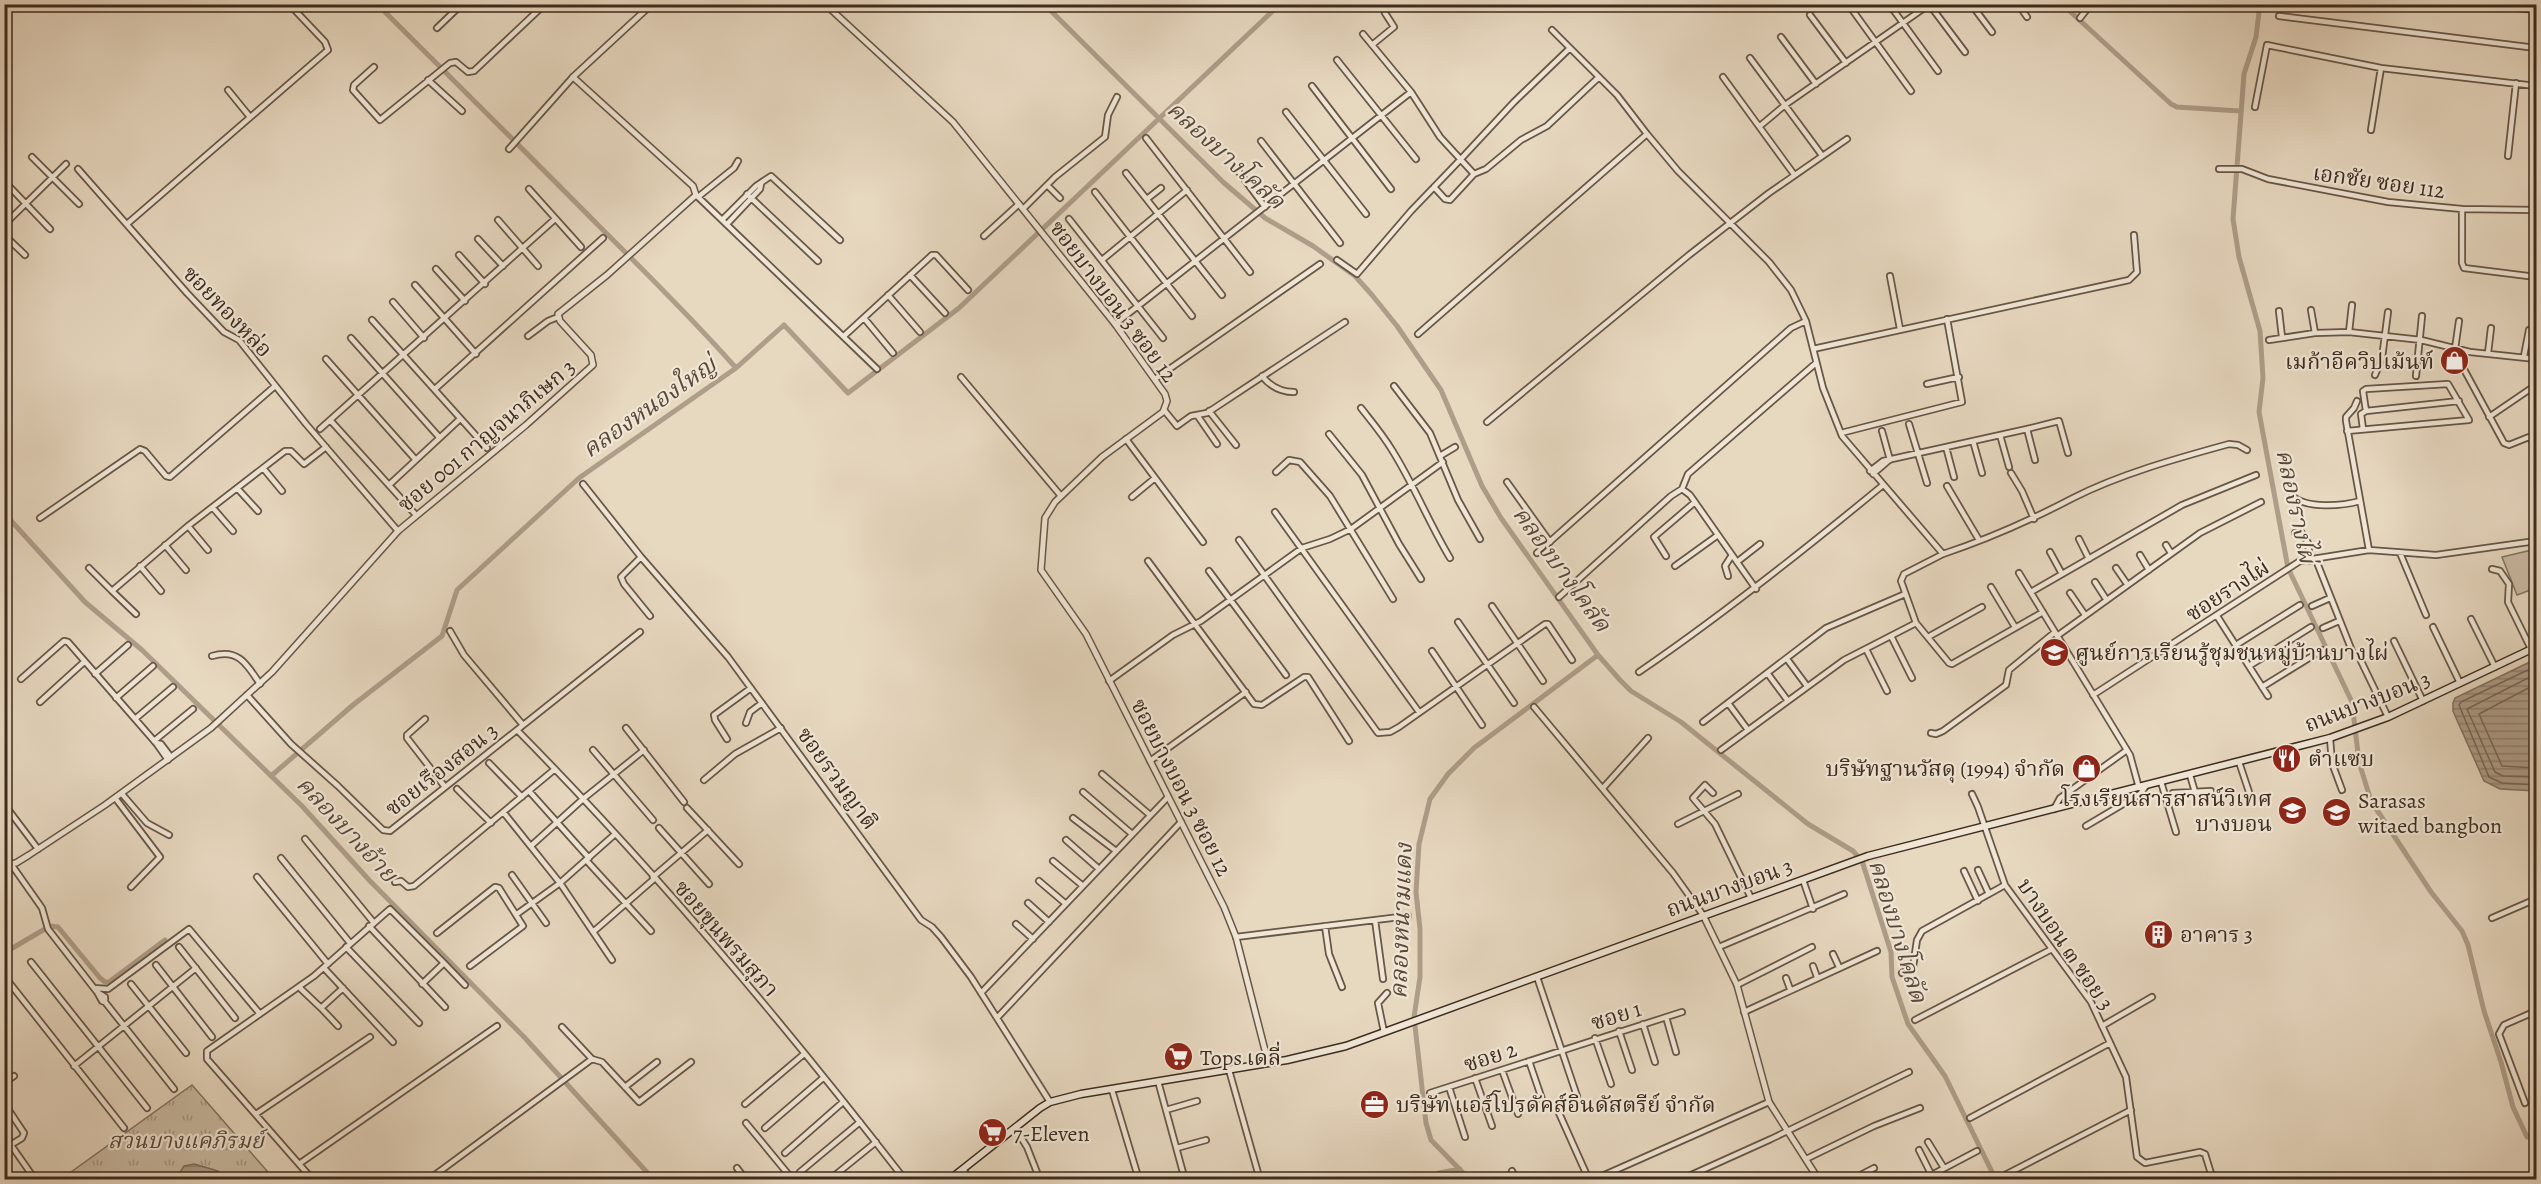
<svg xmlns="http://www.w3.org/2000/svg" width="2541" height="1184" font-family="Alegreya,'Noto Serif Thai',serif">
	<defs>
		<pattern id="grass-tufts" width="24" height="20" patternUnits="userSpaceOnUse" patternTransform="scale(1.5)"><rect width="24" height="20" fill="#cabba4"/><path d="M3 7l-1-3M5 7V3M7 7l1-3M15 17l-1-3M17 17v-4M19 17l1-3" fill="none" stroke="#a59885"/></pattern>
		<pattern id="water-rules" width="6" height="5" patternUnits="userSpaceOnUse" patternTransform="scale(1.5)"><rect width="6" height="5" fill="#ae9d89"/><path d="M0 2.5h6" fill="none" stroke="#8f806f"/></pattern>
	</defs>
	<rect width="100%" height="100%" fill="#e7d8c0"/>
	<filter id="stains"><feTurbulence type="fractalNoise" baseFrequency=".00333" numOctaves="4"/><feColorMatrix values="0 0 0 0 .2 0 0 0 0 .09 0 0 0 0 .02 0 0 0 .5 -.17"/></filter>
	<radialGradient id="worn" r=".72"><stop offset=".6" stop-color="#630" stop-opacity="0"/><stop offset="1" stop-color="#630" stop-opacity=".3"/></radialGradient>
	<!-- grass -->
	<path fill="url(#grass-tufts)" stroke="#847361" stroke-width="1.5" d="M192,1085l82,94 -214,1z"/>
	<!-- pitch -->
	<path fill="#cabba4" stroke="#847361" stroke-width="1.5" d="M2536,549v39l-19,7 -15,-38z"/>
	<!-- water -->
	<path fill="url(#water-rules)" stroke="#816f5e" stroke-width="1.5" d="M2536,659v132l-36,-2 -16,-8 -31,-70v-8l2,-5z
		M194,1164l24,7 6,8h-88l13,-5 12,3h16l7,-11z"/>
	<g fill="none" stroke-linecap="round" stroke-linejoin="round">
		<!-- shore -->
		<path stroke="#766454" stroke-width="1.5" d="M2536,666l-75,36 -2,3 30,72 13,6 34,2
			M2536,674l-69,35 28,63 8,4 33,1
			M2536,684l-57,30 23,52 34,2"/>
		<!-- canal -->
		<path stroke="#ae9d89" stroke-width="5" d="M1044,4l179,178 42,36 48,28 42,30 17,19 25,31 44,64 41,96 19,32 97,137 22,25 11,11 50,31 127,102 45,27 9,10 29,91 1,25 16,47 37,52 51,104
			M2062,4l109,100 6,3 63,4
			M2260,4l-4,33 -12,37 -11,145 6,38 21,74 3,47 -4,34 29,156 64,134 7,60 12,39 60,91 31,39 6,14 16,66 17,51 12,45 14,30 9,-2
			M736,368l48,-43 64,68 111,-85 321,-304
			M4,513l81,89 57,48 160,156 68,75 154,156 130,143
			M271,776l82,-71 89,-69 15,-46 122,-112 157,-110c-43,-49 -90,-95 -136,-141 -74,-75 -149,-149 -223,-223
			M4,953l46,-27 8,1 42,51 5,4h4l56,-42
			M1427,1180l12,-7 21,-4
			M1470,1180l-39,-40 -5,-17 -12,-106 6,-40v-48l-4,-37 3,-48 11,-45 18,-25 26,-26 124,-93"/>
		<defs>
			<path id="minor" d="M1848,4l63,87
				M1889,4l49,67
				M1929,4l36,48
				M1971,4l21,28
				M2018,4l9,13
				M2479,4l57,6
				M1810,15l36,48
				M2279,16l257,32
				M2080,18l11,-14
				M437,28l25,-24
				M1363,34l48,58 29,45 34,37 12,-5 35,-29 26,-14 52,-49
				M1781,37l35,47
				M1372,45l22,-18 -9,-14
				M1750,58l71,96
				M1337,60l79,99
				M374,67l-20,18 -1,5 27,30 70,-57 6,-1 12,10 6,-1 71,-67
				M1723,77l70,96
				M428,80l34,31
				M1312,86l79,103
				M228,90l22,27
				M2255,107l12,-62 114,23 155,18
				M1286,112l80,102
				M1760,126l25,-21 145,-101
				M2371,130l10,-62
				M1647,134l31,37 91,91 22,28 15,31 17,67 19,48 101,118 -39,20 -3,7 15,42 33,40 3,1 91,-52
				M1146,138l104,134
				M1261,141l79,102
				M509,149l64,-72
				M2508,156l8,-73
				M32,157l47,47
				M1460,160l54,-58 56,-54
				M1236,168l29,39
				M78,169l109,124 37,39 15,8 67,84 92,107
				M2219,169h23l26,10 120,23 74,7 74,1
				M1126,173l96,122
				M5,182l45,47
				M1047,185l13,13
				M1434,187l11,12 5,1 24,-26
				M529,189l52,58
				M1095,192l97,124
				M747,194l71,67
				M696,195l181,174
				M698,197l36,-29 4,-7
				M1147,199l14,-11
				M1023,209l32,-32 50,-40 3,-22 9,-18
				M2462,209v54l2,5 72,9
				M723,219l33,-33 15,-10 69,64
				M1069,219l94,119
				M498,220l40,46
				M728,223l32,-34 1,-5
				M127,224l201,-174 -3,-8 -36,-38
				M4,225l62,-61
				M4,235l21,20
				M984,236l35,-32
				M478,239l25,27
				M459,255l26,29
				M1102,260l85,-70
				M1337,260l20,14 54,-63 49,-51
				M436,269l29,32
				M910,275l35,38
				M1890,276l10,53
				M415,285l61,69
				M888,295l32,37
				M393,302l31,36
				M2311,310l4,23
				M2279,311l3,26
				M864,318l29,35
				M372,320l115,128
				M2459,321l-4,28 5,13 44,81 5,2 20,-8 7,8
				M1115,324l296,-232
				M2349,332l3,-27
				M1418,334l229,-200 -30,-39 -65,-65
				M528,336l20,-15 10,-4
				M844,336l88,-81h4l32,35
				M351,338l88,99
				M2269,340l46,-7 34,-1 72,8 49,12 66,7
				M1813,349l316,-69 8,-8 -3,-37
				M2488,353l3,-25
				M2524,356l5,-26
				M326,359l89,100
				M2375,375l7,-17 6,-46
				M1262,376c8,10 19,16 32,16
				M2416,376l6,-60
				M961,377l100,119
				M1155,379l165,-115
				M1927,384l32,-7
				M1394,386l36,47 28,67 22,39
				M435,389l168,-151
				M2357,401l-3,7 -8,9v4l23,129
				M1361,408c11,14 22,27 31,42 22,35 37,73 58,108
				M1164,410l13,16 14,-10 16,-3 138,-91
				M1209,411l27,34
				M1197,415l20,29
				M2489,417l47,-32
				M331,421l85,94
				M1487,422l202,-167 80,-62 78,-54
				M1909,424l18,59
				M320,429l235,-210
				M2363,429l-2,-15 5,-3 93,-10
				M1882,431l8,29
				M2347,431l122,-11 -21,-36 -82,5 -3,2 3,20
				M1841,433l121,-31 -15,-83
				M1329,434l33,41 37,69 22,35
				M2000,435l9,32
				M1126,439l77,103
				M1973,441l54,-12
				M1946,447l8,30
				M1440,456l15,-9
				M2035,460l-8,-31 32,-8 9,32
				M263,468l19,23
				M1870,471l13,-10 90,-20 9,32
				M1276,472l13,-12 11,2 30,34 63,103
				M2011,473l11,18 12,28
				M1873,474l15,-13
				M1507,482l43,60
				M583,484l58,73 87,100 193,263 11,7 9,10 30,40 79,125
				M389,485l71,-66
				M1947,486l32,54
				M237,488l21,23
				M1682,489l6,-15 128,-111
				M2292,496c15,13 50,10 68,5
				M1132,497l23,-19
				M213,508l20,23
				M1275,512l144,200
				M40,518l100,-69 5,2 21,25 4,1 105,-91
				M188,526l20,24
				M2295,533h7l6,10 2,18
				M2079,539l10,20
				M1239,540l139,193 12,-1 9,-5 146,-103h3l24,36
				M165,545l21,25
				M2166,545l5,8
				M2050,552l12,22
				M1537,553l254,-225 15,-7
				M2400,553l26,62
				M1943,554c45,-15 88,-34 130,-56 47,-24 105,-40 156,-54l9,1 9,5
				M2140,555l9,15
				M1666,556l-12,-19 41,-35
				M641,557l-20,20 3,7 26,32
				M2316,560l36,91
				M1148,561l106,143 8,1 42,-28h4l41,64
				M1737,562l23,-18
				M140,566l21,25
				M1675,566l43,-31
				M89,568l23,23
				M2116,568l11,16
				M2492,569l8,2 9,13 -1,18 23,47
				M1209,571l77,104
				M2019,573l111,182 9,33
				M1728,576l-3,-10 7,-11
				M2095,582l11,17
				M1991,587l24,40
				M2031,592l151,-87 74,-30
				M2070,593l15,22
				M1559,597l112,-101 11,-7 8,6 66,94
				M1492,606l51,75
				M2312,606l18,-8
				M136,614l-24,-23 76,-65 97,-75h6l13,13 22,-17
				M2217,616l51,80
				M2471,619l24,48
				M1458,622l56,81
				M2433,627l27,56
				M2323,628l16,-7
				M450,631l14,24 59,70
				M1891,636l21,42
				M2057,636l143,-103 61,-31
				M1928,637l54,-30
				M2394,641l29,60
				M2236,645l64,-40
				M1866,649l21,42
				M1432,651l50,74
				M212,656c26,-8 35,8 48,28
				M1787,659l20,27
				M2361,661l27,56
				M2249,666l62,-39
				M1639,672c85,-58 164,-121 244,-187
				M95,674l33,-29
				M1768,674l20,27
				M21,679l43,-38 4,1 88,101 12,17
				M1109,681l64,-46 28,-14 101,-73 28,-9 21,-10 92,-67
				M2262,687l60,-37
				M247,695l44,49 47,42 45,44 7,1 250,-199
				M2093,695l207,-134 69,-11 67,5 100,-14
				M116,698l37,-32
				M40,702l44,-40
				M1728,703l20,27
				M1534,707l139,166 30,42
				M135,719l38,-32
				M425,719l-18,16v3l38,49
				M1703,722l123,-94 79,-34
				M746,723l4,-11 12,-9
				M626,728l58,74
				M517,730c137,139 265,291 385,446
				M1931,733l5,1 7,-3 63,-46 3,-15 46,-38
				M2330,738l2,25 10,27
				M727,739l-12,-19 -1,-5 37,-27
				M154,741l39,-32
				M156,743l5,1 10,13
				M593,750l60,70
				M1721,750l123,-90 72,-37
				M1150,761l96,-69
				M2239,762l12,36
				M489,763l33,34
				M1102,774l48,41
				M2190,775l5,17
				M704,780l31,-26 46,-26
				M2161,782l15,50
				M1603,788l45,-50
				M457,789l34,34
				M529,791l60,67
				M1083,792l49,42
				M1713,793l-8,-8 -12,13 22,26 36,74
				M2173,793l38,-2
				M122,794l25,29 22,12
				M1972,794l6,13 27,78 86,117 35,75 11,80 8,6 55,-11 5,2 8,26
				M116,799l44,58 -29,30
				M4,804l34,45
				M687,808l52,56
				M2054,809l6,-11 67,-48
				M504,813l56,70 52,77
				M1073,818l43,33
				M1678,824l60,-30
				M2086,826l54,-32 6,-8
				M659,828l50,56
				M305,839l69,84
				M1066,840l33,29
				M532,845l51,-46 61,-49
				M281,858l69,85
				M586,860l65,71
				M1053,861l30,25
				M11,864l31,44 6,21 49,63 5,9 3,1
				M1978,870l11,24
				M1964,871l14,30
				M512,875l34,48
				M257,877l71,87
				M653,877l55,-47
				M1803,880l10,29
				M1039,881l27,23
				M395,882l6,-1 7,6 6,-1 141,-117
				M1028,903l21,19
				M517,914l43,-31 54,-48
				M2492,918l44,-19
				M1375,920l8,59
				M1016,924l17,15
				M369,926l76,81
				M1325,926l4,28 13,33
				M593,932l61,-53
				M437,933l58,-46 4,1 24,38 -53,40
				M1236,937l172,-21
				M179,947l56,71
				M346,947l73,76
				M1719,947l125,-53
				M1833,954l6,13
				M31,962l116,146
				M444,963l21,22
				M156,965l56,72
				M1813,966l4,11
				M324,968l69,74
				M1902,973l11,-6 4,-27 5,-9 83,-46
				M1537,977l40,119
				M1786,978l4,11
				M8,981l116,147
				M131,984l55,69
				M1737,985l75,-38
				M94,988l14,1 81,-60 71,85
				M301,989l20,19
				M97,992l8,5v5l69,87
				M981,993l187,-196
				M1744,1012l133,-61
				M1666,1017l10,35
				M997,1018l184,-196
				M1915,1020l137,-71
				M1643,1024l12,38
				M338,1026l-17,-18 22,-20
				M2102,1026l50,-29
				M562,1027l30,32
				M1619,1031l13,39
				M1384,1032l-6,-29 9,-10
				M1595,1038l16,46
				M1529,1061l15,44
				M74,1066l122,-98
				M1229,1070l31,110
				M1502,1070l16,44
				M1475,1078l17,48
				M1158,1081l27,99
				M4,1083l10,-7
				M625,1087l32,-25
				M1449,1087l16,50
				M1112,1090l27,90
				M1430,1093l252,-81
				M4,1103l20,30 -2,5 -18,11
				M2525,1103l-26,-69 5,-9 32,-14
				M745,1104l59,-50
				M1166,1110l31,-9
				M1559,1113l30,67
				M256,1114l114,-77
				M1970,1118l140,-75
				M746,1123l47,57
				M765,1128l58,-50
				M1015,1128l12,19 13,33
				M1928,1142l16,26
				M11,1145l23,33
				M1177,1148l29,-8
				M1919,1150l12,24
				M785,1153l58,-51
				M1806,1159l68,-33 46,-18
				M299,1164l198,-138
				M737,1168l9,12
				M963,1169l7,11
				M1512,1171l5,9
				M800,1172l60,-50
				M2001,1177l130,-67
				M905,1179v1
				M313,1180l-106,-121v-8l107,-75 76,-67 54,54 -22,21
				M428,1180l164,-121 10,3 37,40 52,-40
				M829,1180l47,-38
				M1224,1180l2,-1
				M1593,1180l176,-78
				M1680,1180l91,-41 138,-67
				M1851,1180l23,-12
				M1922,1180l55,-29
				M1982,1180l3,-2"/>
			<path id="tertiary" d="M825,4l128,118 162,202 50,70 2,7 -4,11 -61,45 -47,45 -10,16 -4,52 45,64 138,273 12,30 32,125
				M4,865l12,-2 13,-8 76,-50 106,-77 61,-56 126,-141 128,-106 67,-60 -2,-10 -31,-34 -2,-7 49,-39 89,-80 -3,-9 -120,-109 79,-73
				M1703,915l34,70 32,117 50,78"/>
			<path id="secondary" d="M949,1180l91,-72 10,-6 31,-8 206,-34 59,-14 522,-190 462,-118 58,-21 148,-70"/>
		</defs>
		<!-- minor casing -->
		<use href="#minor" stroke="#685646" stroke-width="8"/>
		<!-- tertiary casing -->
		<use href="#tertiary" stroke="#685646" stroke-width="8"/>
		<!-- secondary casing -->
		<use href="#secondary" stroke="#3e2b1e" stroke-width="9"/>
		<!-- minor -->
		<use href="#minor" stroke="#efe6d6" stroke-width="4.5"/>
		<!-- tertiary -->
		<use href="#tertiary" stroke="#efe6d6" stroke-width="5"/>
		<!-- secondary -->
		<use href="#secondary" stroke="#efe6d6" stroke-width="6"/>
	</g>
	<!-- icons -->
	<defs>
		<symbol id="shop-disc" viewBox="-11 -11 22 22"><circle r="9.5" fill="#8f2418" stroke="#efe6d6"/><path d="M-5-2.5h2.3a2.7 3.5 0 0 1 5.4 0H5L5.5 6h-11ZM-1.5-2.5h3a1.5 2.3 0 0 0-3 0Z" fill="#fff"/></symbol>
		<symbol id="school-disc" viewBox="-11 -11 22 22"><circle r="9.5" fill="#8f2418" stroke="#efe6d6"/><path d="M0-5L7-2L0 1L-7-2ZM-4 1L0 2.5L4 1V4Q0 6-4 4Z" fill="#fff"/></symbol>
		<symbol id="restaurant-disc" viewBox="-11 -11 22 22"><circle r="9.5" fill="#8f2418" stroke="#efe6d6"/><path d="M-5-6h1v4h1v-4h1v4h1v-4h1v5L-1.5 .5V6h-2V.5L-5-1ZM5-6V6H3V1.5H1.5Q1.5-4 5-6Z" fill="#fff"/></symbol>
		<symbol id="building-disc" viewBox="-11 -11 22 22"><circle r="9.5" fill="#8f2418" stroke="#efe6d6"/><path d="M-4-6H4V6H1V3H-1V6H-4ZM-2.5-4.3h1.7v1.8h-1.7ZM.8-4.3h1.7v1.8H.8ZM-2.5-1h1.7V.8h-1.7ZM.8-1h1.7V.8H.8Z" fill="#fff"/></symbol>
		<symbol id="supermarket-disc" viewBox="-11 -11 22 22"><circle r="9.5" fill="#8f2418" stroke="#efe6d6"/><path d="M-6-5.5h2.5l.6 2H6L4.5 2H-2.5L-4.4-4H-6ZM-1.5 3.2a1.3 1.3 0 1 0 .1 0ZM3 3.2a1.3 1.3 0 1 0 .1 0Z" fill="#fff"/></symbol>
		<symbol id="office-disc" viewBox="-11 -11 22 22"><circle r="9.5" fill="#8f2418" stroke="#efe6d6"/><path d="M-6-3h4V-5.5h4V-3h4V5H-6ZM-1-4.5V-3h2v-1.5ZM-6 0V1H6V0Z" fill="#fff"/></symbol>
	</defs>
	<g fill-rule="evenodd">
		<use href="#shop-disc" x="2438" y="344" width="33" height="33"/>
		<use href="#school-disc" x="2038" y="636" width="33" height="33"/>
		<use href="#restaurant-disc" x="2270" y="742" width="33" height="33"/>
		<use href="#shop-disc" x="2070" y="752" width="33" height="33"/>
		<use href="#school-disc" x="2276" y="794" width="33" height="33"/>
		<use href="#school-disc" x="2320" y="796" width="33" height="33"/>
		<use href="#building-disc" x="2142" y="918" width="33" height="33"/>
		<use href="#supermarket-disc" x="1162" y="1040" width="33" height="33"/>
		<use href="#office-disc" x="1358" y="1088" width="33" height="33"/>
		<use href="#supermarket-disc" x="976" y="1116" width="33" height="33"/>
	</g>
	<g text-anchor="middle" stroke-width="4.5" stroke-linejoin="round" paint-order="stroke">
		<!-- street labels -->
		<g font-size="22" fill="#3e2b1e" stroke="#efe6d6">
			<text transform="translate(2379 181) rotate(8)" y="8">เอกชัย ซอย 112</text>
			<text transform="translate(1114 301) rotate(53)" y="8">ซอยบางบอน 3 ซอย 12</text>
			<text transform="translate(228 311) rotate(46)" y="8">ซอยทองหล่อ</text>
			<text transform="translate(486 435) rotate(-40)" y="8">ซอย 001 กาญจนาภิเษก 3</text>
			<text transform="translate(2227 590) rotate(-33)" y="8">ซอยรางไผ่</text>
			<text transform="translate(2367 701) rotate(-21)" y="8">ถนนบางบอน 3</text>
			<text transform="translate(441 769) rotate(-38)" y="8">ซอยเรืองสอน 3</text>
			<text transform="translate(838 778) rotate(54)" y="8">ซอยรวมญาติ</text>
			<text transform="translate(1182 787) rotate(63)" y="8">ซอยบางบอน 3 ซอย 12</text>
			<text transform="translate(1729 887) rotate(-20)" y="8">ถนนบางบอน 3</text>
			<text transform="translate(727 938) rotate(49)" y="8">ซอยขุนพรมสุภา</text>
			<text transform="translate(2066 944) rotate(56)" y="8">บางบอน ๓ ซอย 3</text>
			<text transform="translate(1616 1015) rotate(-17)" y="8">ซอย 1</text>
			<text transform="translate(1490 1056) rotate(-18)" y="8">ซอย 2</text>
		</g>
		<!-- poi labels -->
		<g font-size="22" fill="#3e2b1e" stroke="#efe6d6" text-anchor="start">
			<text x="2434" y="369" text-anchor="end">เมก้าอีควิปเม้นท์</text>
			<text x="2075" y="660">ศูนย์การเรียนรู้ชุมชนหมู่บ้านบางไผ่</text>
			<text x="2308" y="766">ตำแซบ</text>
			<text x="2065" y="776" text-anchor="end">บริษัทฐานวัสดุ (1994) จำกัด</text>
			<text x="2272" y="806" text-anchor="end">โรงเรียนสารสาสน์วิเทศ<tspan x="2272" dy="25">บางบอน</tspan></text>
			<text x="2358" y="808">Sarasas<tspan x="2358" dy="25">witaed bangbon</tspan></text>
			<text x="2180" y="942">อาคาร 3</text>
			<text x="1200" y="1065">Tops เดลี่</text>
			<text x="1396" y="1112">บริษัท แอร์โปรดัคส์อินดัสตรีย์ จำกัด</text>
			<text x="1013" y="1141">7-Eleven</text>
		</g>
		<!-- park labels -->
		<g font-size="22" font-style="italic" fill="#5a4839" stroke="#efe6d6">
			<text x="186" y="1148">สวนบางแคภิรมย์</text>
		</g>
		<!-- water labels -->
		<g font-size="24" font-style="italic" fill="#5a4839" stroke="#efe6d6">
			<text transform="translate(1226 155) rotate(42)" y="8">คลองบางโคลัด</text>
			<text transform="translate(649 407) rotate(-35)" y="8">คลองหนองใหญ่</text>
			<text transform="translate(2296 506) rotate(78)" y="8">คลองรางไผ่</text>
			<text transform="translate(1562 569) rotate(54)" y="8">คลองบางโคลัด</text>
			<text transform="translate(347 829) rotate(47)" y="8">คลองบางอ้าย</text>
			<text transform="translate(1401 921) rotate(-88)" y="8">คลองหนามแดง</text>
			<text transform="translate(1898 931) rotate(73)" y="8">คลองบางโคลัด</text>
		</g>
	</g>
	<!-- margin -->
	<rect width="2541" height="1184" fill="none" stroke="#e7d8c0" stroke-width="24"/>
	<rect x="6" y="6" width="2529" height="1172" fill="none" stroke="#3e2b1e" stroke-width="3"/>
	<rect x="12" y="12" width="2517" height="1160" fill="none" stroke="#3e2b1e" stroke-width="1.5"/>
	<rect width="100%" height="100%" filter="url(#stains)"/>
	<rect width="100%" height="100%" fill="url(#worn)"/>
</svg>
